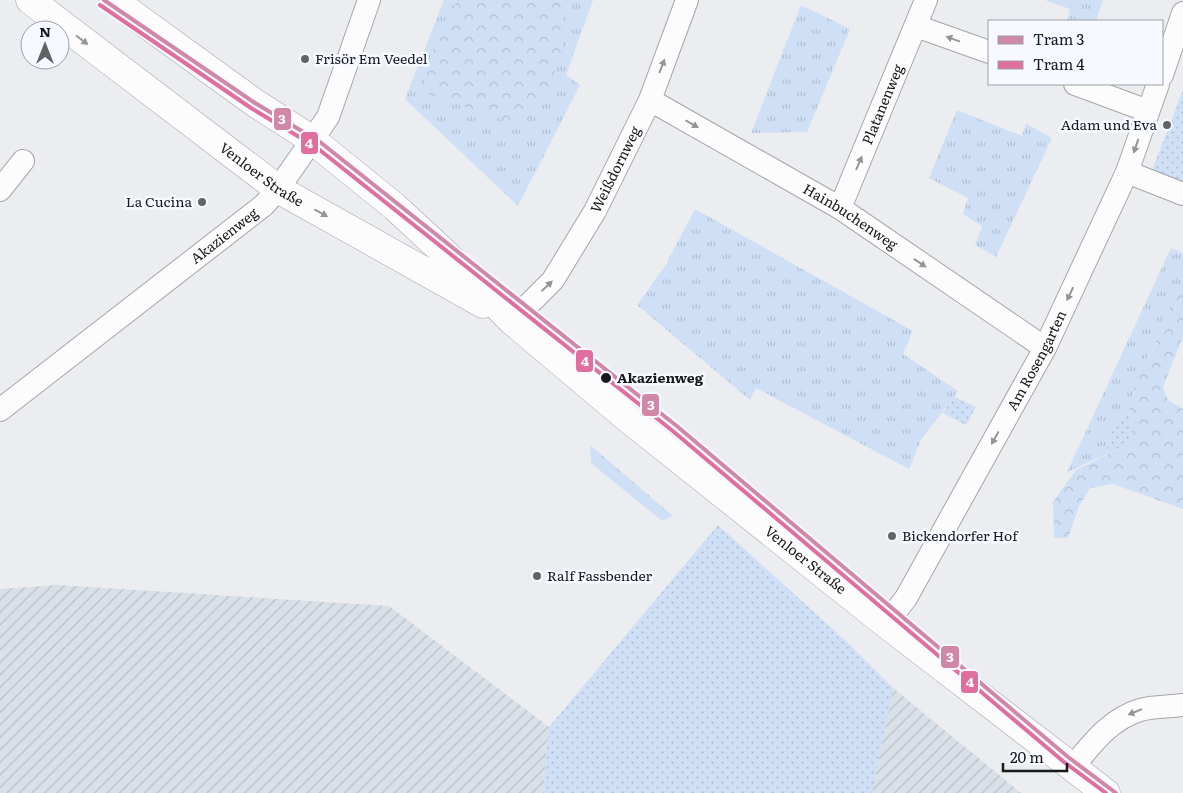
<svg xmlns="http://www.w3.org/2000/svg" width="1183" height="793" font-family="Literata,serif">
	<defs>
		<pattern id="industrial-furrows" width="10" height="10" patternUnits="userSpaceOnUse" patternTransform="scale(1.25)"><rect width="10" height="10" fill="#dae0e8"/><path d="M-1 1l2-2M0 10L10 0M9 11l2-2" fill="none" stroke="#babfc6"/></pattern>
		<pattern id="grass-tufts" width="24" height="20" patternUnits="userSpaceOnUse" patternTransform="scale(1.25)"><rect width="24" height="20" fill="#cfdff6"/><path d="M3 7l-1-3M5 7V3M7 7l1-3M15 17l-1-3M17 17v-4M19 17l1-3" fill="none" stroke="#b1bfd2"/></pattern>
		<pattern id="forest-crowns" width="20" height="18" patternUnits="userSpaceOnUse" patternTransform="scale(1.25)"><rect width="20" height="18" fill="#cfdff6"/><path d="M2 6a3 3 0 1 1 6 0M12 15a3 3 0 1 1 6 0" fill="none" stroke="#b1bfd2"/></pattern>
		<pattern id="park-dots" width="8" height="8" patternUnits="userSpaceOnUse" patternTransform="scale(1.25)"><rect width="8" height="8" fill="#cfdff6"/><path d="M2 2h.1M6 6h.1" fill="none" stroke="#b1bfd2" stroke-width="1.8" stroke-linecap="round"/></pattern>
	</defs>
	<rect width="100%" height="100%" fill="#ebedf0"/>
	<!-- industrial -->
	<path fill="url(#industrial-furrows)" d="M57,585l332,21 160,121 -6,66h-543v-204z
		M893,688l128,105h-149z"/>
	<!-- grass -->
	<path fill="url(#grass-tufts)" d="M444,0h149l-27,75 14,10 -62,121 -113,-107z
		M1045,0h58l-7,21h-29l3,-12z
		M801,5l49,24 -43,103 -56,1z
		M957,110l65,26 4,-12 26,14 -56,119 -21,-12 7,-19 -19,-12 5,-16 -39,-20z
		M695,209l218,122 -10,23 55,37 -37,49 -12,29 -153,-81 -6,12 -113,-95 28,-39z
		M1171,248l12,5v37l-8,5 -16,35 -5,19 -18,25 -7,39 -15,13 -9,29 -38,17z
		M590,445l83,71 -11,5 -71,-58z"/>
	<!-- forest -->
	<path fill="url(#forest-crowns)" d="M458,0h107l-3,53 -20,50 -20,24 -100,-35 14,-53z
		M1183,290v47l-20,50 5,13 15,9v100l-70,-25 -23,4 -12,20 -10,30h-14l-1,-36 23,-32 51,-25 5,-15 -3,-17 7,-39 18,-25 5,-19 16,-35z"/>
	<!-- park -->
	<path fill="url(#park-dots)" d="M1183,90v96l-32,-13z
		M953,396l23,11 -10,18 -23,-12z
		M1129,413l3,17 -5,15 -22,10 9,-29z
		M718,525l130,118 45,45 -21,105h-329l6,-66z"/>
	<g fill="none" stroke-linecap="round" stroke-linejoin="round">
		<defs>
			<g id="street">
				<path d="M916,26l73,26"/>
				<path d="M1162,75l21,-62"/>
				<path d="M1075,84l73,27"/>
				<path id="s1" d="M650,100l190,108 205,140"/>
				<path d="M1127,172l56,22"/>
				<path d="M0,190l23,-29"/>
				<path id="s2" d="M840,208l86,-208"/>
				<path id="s3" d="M512,321l41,-41 42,-69 55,-111 37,-100"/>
				<path id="s4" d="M0,410l264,-205 14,-16 50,-72 41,-117"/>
				<path id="s5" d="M886,624l20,-26 139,-250 82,-176 31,-88"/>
				<path d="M1072,768c19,-23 38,-49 68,-58 13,-4 29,-3 43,-5"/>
			</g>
			<g id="secondary">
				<path id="s6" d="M30,0l248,189 205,115"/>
				<path id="s7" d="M113,0l142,103 56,36 84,68 55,51 62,63 114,96 260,207 220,169"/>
			</g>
		</defs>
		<!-- street casing -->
		<use href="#street" stroke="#a4a6a8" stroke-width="24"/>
		<!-- secondary casing -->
		<use href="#secondary" stroke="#a4a6a8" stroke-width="29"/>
		<!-- street -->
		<use href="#street" stroke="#fcfcfd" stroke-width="22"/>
		<!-- secondary -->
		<use href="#secondary" stroke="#fcfcfd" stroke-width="28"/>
		<defs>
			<path id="tram-1" d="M104,0l151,103 65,39 358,285 390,330 48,36"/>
			<path id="tram-2" d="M100,5l151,103 65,39 358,285 390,330 42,31"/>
		</defs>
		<!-- tram-1 casing -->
		<use href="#tram-1" stroke="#f6f9ff" stroke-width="8"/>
		<!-- tram-2 casing -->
		<use href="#tram-2" stroke="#f6f9ff" stroke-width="8"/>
		<!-- tram-1 -->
		<use href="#tram-1" stroke="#d187a6" stroke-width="4"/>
		<!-- tram-2 -->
		<use href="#tram-2" stroke="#e06e9f" stroke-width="4"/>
	</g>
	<!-- one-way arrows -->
	<defs><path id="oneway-solid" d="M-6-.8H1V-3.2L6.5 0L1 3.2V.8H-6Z" transform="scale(1.25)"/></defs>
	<g fill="#949597">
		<use href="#oneway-solid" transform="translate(953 39) rotate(-160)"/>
		<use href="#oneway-solid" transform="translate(82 40) rotate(37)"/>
		<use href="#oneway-solid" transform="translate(662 66) rotate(-69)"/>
		<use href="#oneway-solid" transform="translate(692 124) rotate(30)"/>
		<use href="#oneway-solid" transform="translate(1136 146) rotate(109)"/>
		<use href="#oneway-solid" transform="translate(859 163) rotate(-67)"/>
		<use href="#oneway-solid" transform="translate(321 213) rotate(29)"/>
		<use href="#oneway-solid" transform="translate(920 263) rotate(34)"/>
		<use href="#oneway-solid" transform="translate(547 286) rotate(-43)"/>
		<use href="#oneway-solid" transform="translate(1070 294) rotate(115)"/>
		<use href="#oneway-solid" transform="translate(995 438) rotate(119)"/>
		<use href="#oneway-solid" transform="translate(1135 712) rotate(158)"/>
	</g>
	<!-- markers -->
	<g fill="#616365" stroke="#f6f9ff" stroke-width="2">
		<circle cx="305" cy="59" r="5"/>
		<circle cx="1167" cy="125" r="5"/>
		<circle cx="202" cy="202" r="5"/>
		<circle cx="892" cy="536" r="5"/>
		<circle cx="537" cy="576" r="5"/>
	</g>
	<circle fill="#16181a" stroke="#f6f9ff" stroke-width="2" cx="606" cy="378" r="6"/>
	<g text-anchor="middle" stroke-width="5" stroke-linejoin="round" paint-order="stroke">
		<!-- poi labels -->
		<g font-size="14" fill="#16181a" stroke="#f6f9ff" text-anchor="start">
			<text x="315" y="64">Frisör Em Veedel</text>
			<text x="1157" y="130" text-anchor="end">Adam und Eva</text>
			<text x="192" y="207" text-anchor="end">La Cucina</text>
			<text x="902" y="541">Bickendorfer Hof</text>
			<text x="547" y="581">Ralf Fassbender</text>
		</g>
		<!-- street labels -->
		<g font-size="14" fill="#16181a" stroke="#f6f9ff">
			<text dy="5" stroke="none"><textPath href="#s2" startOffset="112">Platanenweg</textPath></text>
			<text dy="5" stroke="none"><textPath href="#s3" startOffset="185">Weißdornweg</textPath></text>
			<text dy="5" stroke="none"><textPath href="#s6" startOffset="290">Venloer Straße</textPath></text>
			<text dy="5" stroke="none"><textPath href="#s1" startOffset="232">Hainbuchenweg</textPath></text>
			<text dy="5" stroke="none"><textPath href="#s4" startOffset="284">Akazienweg</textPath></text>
			<text dy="5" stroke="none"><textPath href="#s5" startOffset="304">Am Rosengarten</textPath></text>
			<text dy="5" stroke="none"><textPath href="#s7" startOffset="892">Venloer Straße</textPath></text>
		</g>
		<!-- stop labels -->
		<g font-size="14" font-weight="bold" fill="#16181a" stroke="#f6f9ff" text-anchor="start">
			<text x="617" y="383">Akazienweg</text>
		</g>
	</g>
	<g stroke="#f6f9ff" stroke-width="2">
		<rect x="273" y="107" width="19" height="24" rx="5" fill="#d187a6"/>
		<rect x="300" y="131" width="19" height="24" rx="5" fill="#e06e9f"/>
		<rect x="575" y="349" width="19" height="24" rx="5" fill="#e06e9f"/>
		<rect x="641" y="393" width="19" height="24" rx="5" fill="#d187a6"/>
		<rect x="940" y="645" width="20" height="24" rx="5" fill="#d187a6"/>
		<rect x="960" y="670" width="19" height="24" rx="5" fill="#e06e9f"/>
	</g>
	<g font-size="14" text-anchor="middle" font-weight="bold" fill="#fff">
		<text x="282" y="124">3</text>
		<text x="309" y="148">4</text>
		<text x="585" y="366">4</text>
		<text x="651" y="410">3</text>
		<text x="950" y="662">3</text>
		<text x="970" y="687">4</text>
	</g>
	<!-- legend -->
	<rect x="988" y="20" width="175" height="65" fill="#f6f9ff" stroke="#9c9fa3"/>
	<rect x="998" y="36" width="25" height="8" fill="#d187a6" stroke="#9c9fa3"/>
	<text x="1033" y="45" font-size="15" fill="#16181a">Tram 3</text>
	<rect x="998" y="61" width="25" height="8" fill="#e06e9f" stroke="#9c9fa3"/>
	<text x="1033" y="70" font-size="15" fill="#16181a">Tram 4</text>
	<!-- north arrow -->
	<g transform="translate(45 45)"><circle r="24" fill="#f6f9ff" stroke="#9c9fa3"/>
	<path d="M0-4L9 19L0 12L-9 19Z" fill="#616365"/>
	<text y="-8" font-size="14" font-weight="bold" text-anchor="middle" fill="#16181a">N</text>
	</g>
	<!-- scale -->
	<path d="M1003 763v8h64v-8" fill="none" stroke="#16181a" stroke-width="2.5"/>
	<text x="1010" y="763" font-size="15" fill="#16181a" stroke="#f6f9ff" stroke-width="4" paint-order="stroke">20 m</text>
</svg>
